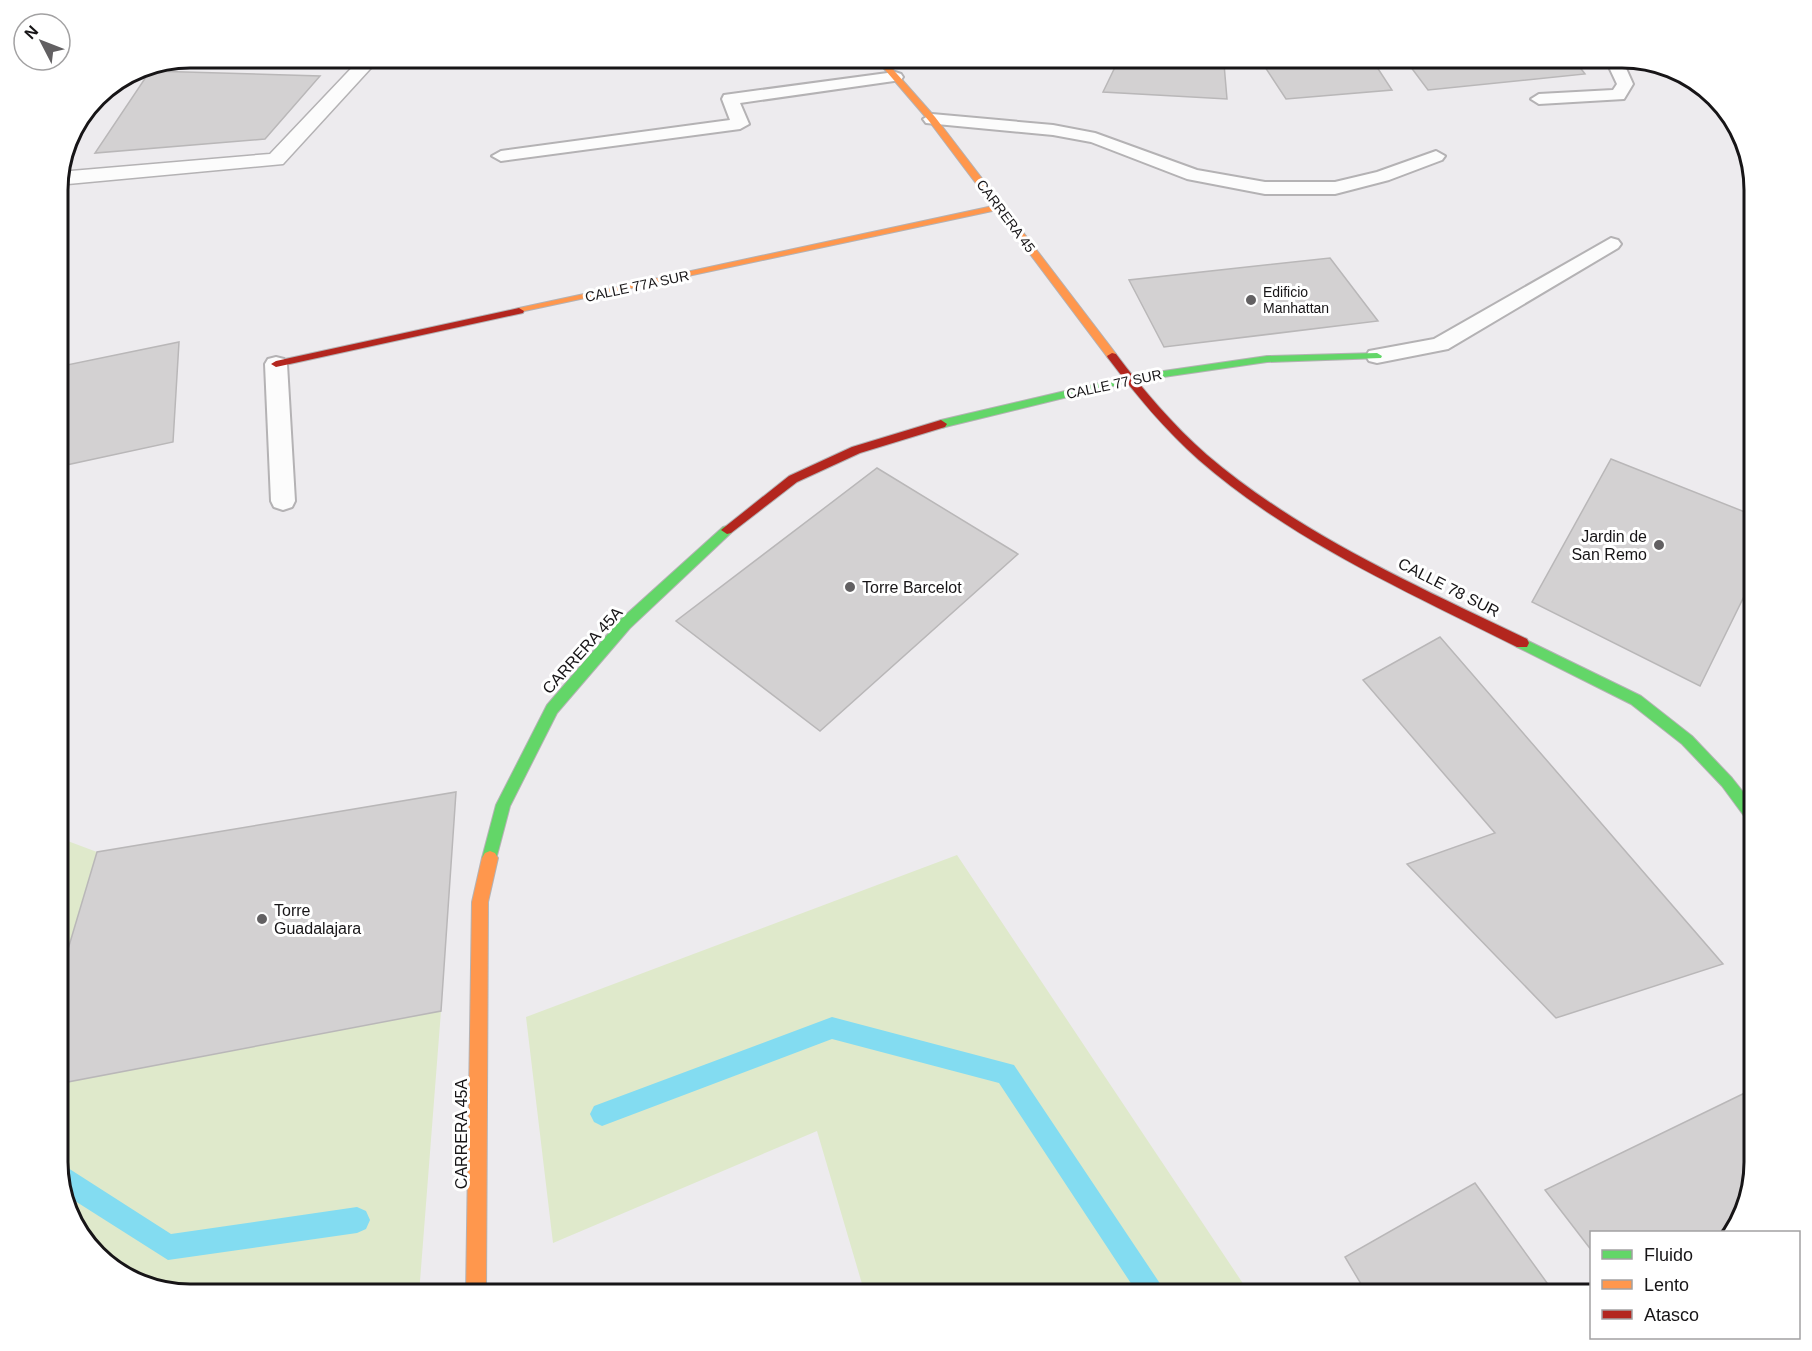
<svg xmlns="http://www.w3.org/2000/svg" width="1812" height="1351" font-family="Helvetica,sans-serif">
	<rect width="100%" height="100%" fill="#edebee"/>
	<!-- green -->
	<path fill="#dfe9cb" d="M57,837l40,15 -40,134z
		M957,855l293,439h-385l-48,-163 -264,112 -27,-226z
		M441,1011l-22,283h-230l-81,-28 -37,-45 -14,-51v-86z"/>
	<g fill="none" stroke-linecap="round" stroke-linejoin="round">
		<!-- stream -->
		<path fill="#83dcf1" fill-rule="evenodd" d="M832,1017l182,48 153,229h-29l-139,-211 -167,-44 -230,87 -8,-4 -4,-8 4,-8z
			M57,1165l11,3 103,66 186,-27 9,4 4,9 -4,9 -9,4 -189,27 -104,-66z"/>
	</g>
	<!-- building -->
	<path fill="#d3d1d2" stroke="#b9b7b8" stroke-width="1.5" d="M1572,57l13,17 -157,16 -24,-32z
		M1118,61l106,3 3,35 -124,-7z
		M1373,61l19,29 -106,9 -23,-35z
		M150,71l170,5 -55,63 -170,14z
		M1330,258l48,63 -214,26 -35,-67z
		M179,342l-6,100 -116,25v-100z
		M1611,459l144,57v58l-55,112 -168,-84z
		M877,468l141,86 -198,177 -144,-110z
		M1440,637l283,327 -167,54 -149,-154 88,-31 -132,-153z
		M456,792l-15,219 -384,73v-98l40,-134z
		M1755,1088v74l-24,70h-139v19l-47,-61z
		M1475,1183l80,111h-188l-22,-37z"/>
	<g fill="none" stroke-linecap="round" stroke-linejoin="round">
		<defs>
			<path id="lane" d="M1598,57h18l8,7 9,20 -9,15 -85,5 -8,-5 8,-5 74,-4 4,-6 -8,-17z
				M895,72l6,2 2,3 -2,3 -161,23 9,21 -9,5 -239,32 -9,-5 9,-5 229,-31 -8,-21 2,-4z
				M932,114l121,11 42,8 102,37 68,12h70l42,-10 59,-21 9,5 -3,4 -53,20 -54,14h-70l-78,-15 -96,-37 -38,-7 -127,-12 -3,-4z
				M1611,238l7,2 3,4 -3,4 -170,101 -71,14 -8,-2 -3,-5 3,-5 65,-12z
				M276,357l8,2 3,5 8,137 -3,6 -9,3 -9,-3 -3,-6 -6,-137 3,-5z"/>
			<path id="street" d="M362,57h19l-98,107 -226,21 2,-13 211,-18z"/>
			<path id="fast" d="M1377,353l5,3 -1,2 -114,4 -138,20 -188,46 -6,-4 6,-4 188,-44 138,-20z
				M727,526l6,4 -2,3 -101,95 -73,85 -47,93 -15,57 -5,2 -5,-2 -3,-5 14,-53 51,-100 73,-85 103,-93z
				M1522,638l119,58 51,40 40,42 23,29v19l-5,-2 -28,-38 -40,-42 -51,-40 -114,-57 -2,-4z"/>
			<path id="slow" d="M874,57h8l53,60 181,237v4h-8l-111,-148 -482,103 -1,-2 5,-3 474,-102 -64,-85z
				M490,851l5,2 3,5 -10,44 -2,392h-20l6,-392 10,-44 3,-5z"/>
			<path id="jam" d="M519,308l5,3 -1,2 -247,54 -5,-3 5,-3z
				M1112,353l4,1c27,36 57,71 91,101 94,80 210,131 320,184l2,4 -2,4h-10c-109,-55 -225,-106 -318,-187 -34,-30 -63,-65 -91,-102l-1,-2z
				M941,420l6,4 -2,3 -85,26 -63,29 -66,51 -4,1 -6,-4 68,-54 63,-29z"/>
		</defs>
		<!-- lane casing -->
		<use href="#lane" stroke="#b4b2b4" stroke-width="4"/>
		<!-- street casing -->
		<use href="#street" stroke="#b4b2b4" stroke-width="3"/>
		<!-- fast casing -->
		<use href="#fast" stroke="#b4b2b4" stroke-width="2"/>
		<!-- slow casing -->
		<use href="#slow" stroke="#b4b2b4" stroke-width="2"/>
		<!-- jam casing -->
		<use href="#jam" stroke="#b4b2b4" stroke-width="2"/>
		<!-- lane -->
		<use href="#lane" fill="#fcfcfc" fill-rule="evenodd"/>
		<!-- street -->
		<use href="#street" fill="#fcfcfc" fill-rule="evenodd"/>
		<!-- fast -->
		<use href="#fast" fill="#63d668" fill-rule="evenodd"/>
		<!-- slow -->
		<use href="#slow" fill="#ff974d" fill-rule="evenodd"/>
		<!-- jam -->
		<use href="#jam" fill="#b3261e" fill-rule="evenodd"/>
	</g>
	<!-- markers -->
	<g fill="#626062" stroke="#fff" stroke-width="2">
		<circle cx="1251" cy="300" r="6"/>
		<circle cx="1659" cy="545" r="6"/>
		<circle cx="850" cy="587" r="6"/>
		<circle cx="262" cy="919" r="6"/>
	</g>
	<g text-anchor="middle" stroke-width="6" stroke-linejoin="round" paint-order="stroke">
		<!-- far-street labels -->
		<g font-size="14" fill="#171517" stroke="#fff">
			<text transform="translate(1006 216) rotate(53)" y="5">CARRERA 45</text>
			<text transform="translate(637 286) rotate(-12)" y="5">CALLE 77A SUR</text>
			<text transform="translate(1114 384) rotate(-12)" y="5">CALLE 77 SUR</text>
		</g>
		<!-- far-poi labels -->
		<g font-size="14" fill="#171517" stroke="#fff" text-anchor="start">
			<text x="1263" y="297">Edificio<tspan x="1263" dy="16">Manhattan</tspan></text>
		</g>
		<!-- poi labels -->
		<g font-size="16" fill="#171517" stroke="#fff" text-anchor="start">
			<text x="1647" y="542" text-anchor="end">Jardin de<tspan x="1647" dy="18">San Remo</tspan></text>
			<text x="862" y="593">Torre Barcelot</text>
			<text x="274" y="916">Torre<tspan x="274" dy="18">Guadalajara</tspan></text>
		</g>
		<!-- street labels -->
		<g font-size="16" fill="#171517" stroke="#fff">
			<text transform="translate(1449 587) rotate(27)" y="6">CALLE 78 SUR</text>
			<text transform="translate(582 650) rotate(-48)" y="6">CARRERA 45A</text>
			<text transform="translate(461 1134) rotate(-90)" y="6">CARRERA 45A</text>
		</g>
	</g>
	<!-- crop -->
	<path d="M0 0H1812V1351H0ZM190 68H1622A122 122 0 0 1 1744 190V1162A122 122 0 0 1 1622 1284H190A122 122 0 0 1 68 1162V190A122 122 0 0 1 190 68Z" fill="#fff" fill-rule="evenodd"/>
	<path fill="none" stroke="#171517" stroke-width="3" d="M190 68H1622A122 122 0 0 1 1744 190V1162A122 122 0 0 1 1622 1284H190A122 122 0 0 1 68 1162V190A122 122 0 0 1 190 68Z"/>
	<!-- legend -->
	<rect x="1590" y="1231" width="210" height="108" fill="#ffffff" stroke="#a2a1a2" stroke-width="1.5"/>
	<rect x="1602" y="1250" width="30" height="9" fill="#63d668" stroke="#a2a1a2" stroke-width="1.5"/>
	<text x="1644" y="1261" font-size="18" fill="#171517">Fluido</text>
	<rect x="1602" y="1280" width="30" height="9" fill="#ff974d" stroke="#a2a1a2" stroke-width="1.5"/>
	<text x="1644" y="1291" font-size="18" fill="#171517">Lento</text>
	<rect x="1602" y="1310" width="30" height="9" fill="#b3261e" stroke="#a2a1a2" stroke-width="1.5"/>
	<text x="1644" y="1321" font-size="18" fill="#171517">Atasco</text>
	<!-- north arrow -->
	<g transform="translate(42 42) rotate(312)"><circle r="28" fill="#ffffff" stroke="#a2a1a2" stroke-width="1.5"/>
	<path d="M0-4.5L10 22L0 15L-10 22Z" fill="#626062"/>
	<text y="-9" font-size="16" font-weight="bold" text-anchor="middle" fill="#171517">N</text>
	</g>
</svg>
